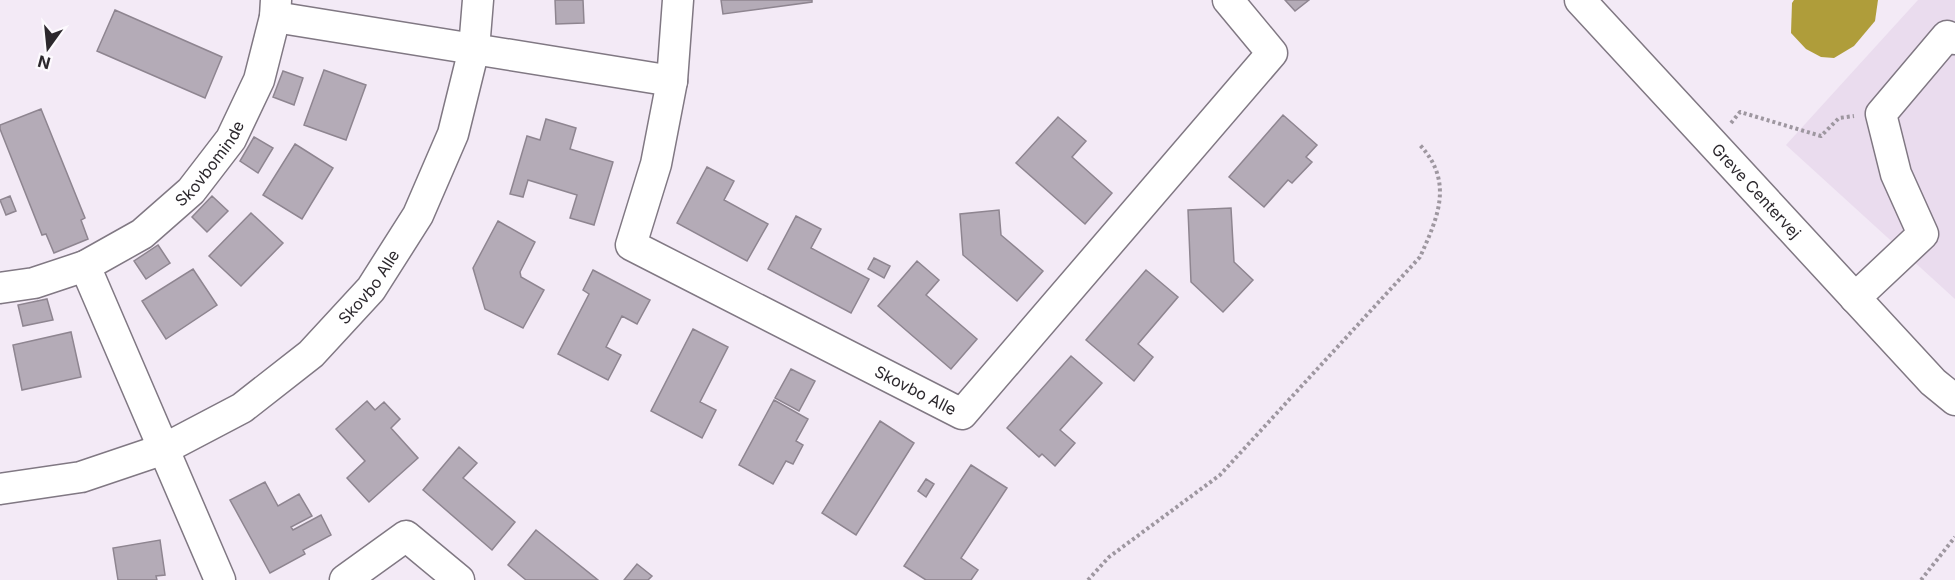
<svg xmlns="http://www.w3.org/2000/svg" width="1955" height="580" font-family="Inter,sans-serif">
	<rect width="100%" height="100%" fill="#f3eaf6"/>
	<!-- built -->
	<path fill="#eadcee" d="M1918,0h37v299l-169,-154z"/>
	<!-- water -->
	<path fill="#af9d3a" d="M1794,0h84l-3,21 -21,25 -20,12 -13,-1 -15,-8 -15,-16 1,-30z"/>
	<!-- building -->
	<path fill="#b4abb7" stroke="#8e8590" stroke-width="1.5" d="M555,0h28l1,23 -28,1z
		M721,0h91v2l-89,12z
		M1285,0h24l-14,11z
		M115,10l107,47 -17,41 -108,-47z
		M324,70l42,15 -20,55 -42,-15z
		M283,71l20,7 -9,27 -21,-8z
		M41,109l44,109 -4,2 7,19 -34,14 -8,-19 -4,1 -42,-106v-4z
		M1283,115l34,30 -11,12 6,5 -20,21 -4,-3 -24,27 -35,-30z
		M1058,117l28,24 -14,16 40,36 -27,31 -69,-61z
		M546,119l30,9 -6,21 43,13 -19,63 -24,-7 7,-23 -49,-15 -5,17 -13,-3 17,-58 13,4z
		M254,137l19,11 -15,25 -18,-12z
		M295,144l38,24 -31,51 -39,-24z
		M707,167l27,14 -10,19 44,24 -21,37 -70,-38z
		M10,196l6,15 -10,4 -6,-15z
		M212,196l16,15 -21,21 -15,-15z
		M1231,208l3,54 19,18 -30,32 -32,-30 -3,-72z
		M999,210l2,25 42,36 -26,30 -54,-46 -3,-41z
		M251,213l32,30 -42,43 -32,-30z
		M796,216l25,13 -10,19 58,31 -18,34 -83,-44z
		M498,221l37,21 -15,30 1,5 23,13 -21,38 -38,-19 -12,-41z
		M158,245l12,18 -24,16 -12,-18z
		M874,258l16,8 -6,12 -16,-9z
		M917,261l22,19 -13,15 51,44 -26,30 -73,-63z
		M193,269l24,36 -51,34 -24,-38z
		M593,270l57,30 -13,24 -15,-8 -16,31 15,8 -13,25 -50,-26 31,-60 -6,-4z
		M1146,270l32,27 -40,47 15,13 -19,24 -48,-41z
		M47,299l6,21 -30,6 -5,-21z
		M693,329l35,18 -28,55 16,8 -14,28 -51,-27z
		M71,332l10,45 -59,13 -9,-45z
		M1071,356l31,27 -42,47 15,13 -20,23 -13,-12 -3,3 -32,-29z
		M791,369l24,12 -16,30 -24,-13z
		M774,400l34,19 -12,22 7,4 -10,19 -7,-3 -13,23 -34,-19z
		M367,401l8,9 9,-8 16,17 -9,9 27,30 -49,44 -22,-24 18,-17 -29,-32z
		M880,421l34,22 -58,92 -34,-22z
		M459,447l18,16 -14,15 52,44 -23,28 -69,-60z
		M971,465l36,23 -46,70 17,12 -7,10h-45l-22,-14z
		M926,479l8,5 -8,13 -8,-6z
		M265,482l13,24 21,-12 13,22 -21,11 2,3 28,-15 10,20 -28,15 2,4 -35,19 -40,-73z
		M536,530l62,50h-72l-18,-15z
		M160,540l5,35 -9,1 1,4h-39l-5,-32z
		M637,564l15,12 -4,4h-24z"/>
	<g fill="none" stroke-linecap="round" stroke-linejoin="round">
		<defs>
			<g id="minor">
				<path id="s1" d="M678,0l-6,81 -16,83 -25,81 331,169 310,-361 -44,-53"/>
				<path id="s2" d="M1580,0l353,382 22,18"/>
				<path d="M275,17l397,64"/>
				<path d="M85,266l135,314"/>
				<path id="s3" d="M0,288l34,-5 51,-17 57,-32 49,-43 40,-52 28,-59 16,-63 1,-17"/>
				<path d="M1855,298l68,-64 -27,-60 -15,-60 66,-78 8,3"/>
				<path id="s4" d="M0,489l81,-12 83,-28 78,-41 69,-54 60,-65 47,-74 35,-81 21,-85 4,-49"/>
				<path d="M345,580l61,-44 53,44"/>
			</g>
		</defs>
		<!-- minor casing -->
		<use href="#minor" stroke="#807883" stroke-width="33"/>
		<!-- path -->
		<path stroke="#9e97a0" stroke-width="4" stroke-dasharray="3 3" stroke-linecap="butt" d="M1731,123l9,-11 81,24 18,-18 15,-2
			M1088,580l21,-23 111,-82 200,-218c18,-40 34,-75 0,-112
			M1921,580l34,-43"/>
		<!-- minor -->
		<use href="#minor" stroke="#fff" stroke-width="30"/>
	</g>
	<g text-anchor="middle" stroke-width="4.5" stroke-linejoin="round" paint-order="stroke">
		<!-- street labels -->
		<g font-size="16" fill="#2c282d" stroke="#fdfafe">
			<text dy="6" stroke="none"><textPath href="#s3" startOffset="252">Skovbominde</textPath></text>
			<text dy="6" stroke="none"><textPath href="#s2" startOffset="260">Greve Centervej</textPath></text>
			<text dy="6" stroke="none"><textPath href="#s4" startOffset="434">Skovbo Alle</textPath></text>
			<text dy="6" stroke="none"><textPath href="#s1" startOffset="570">Skovbo Alle</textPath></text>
		</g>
	</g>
	<!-- north arrow -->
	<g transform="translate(48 48) rotate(195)" stroke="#fdfafe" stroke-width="4.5" paint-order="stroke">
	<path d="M0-4.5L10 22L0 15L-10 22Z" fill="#2c282d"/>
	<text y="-9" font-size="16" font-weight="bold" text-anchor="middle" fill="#2c282d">N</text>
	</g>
</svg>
